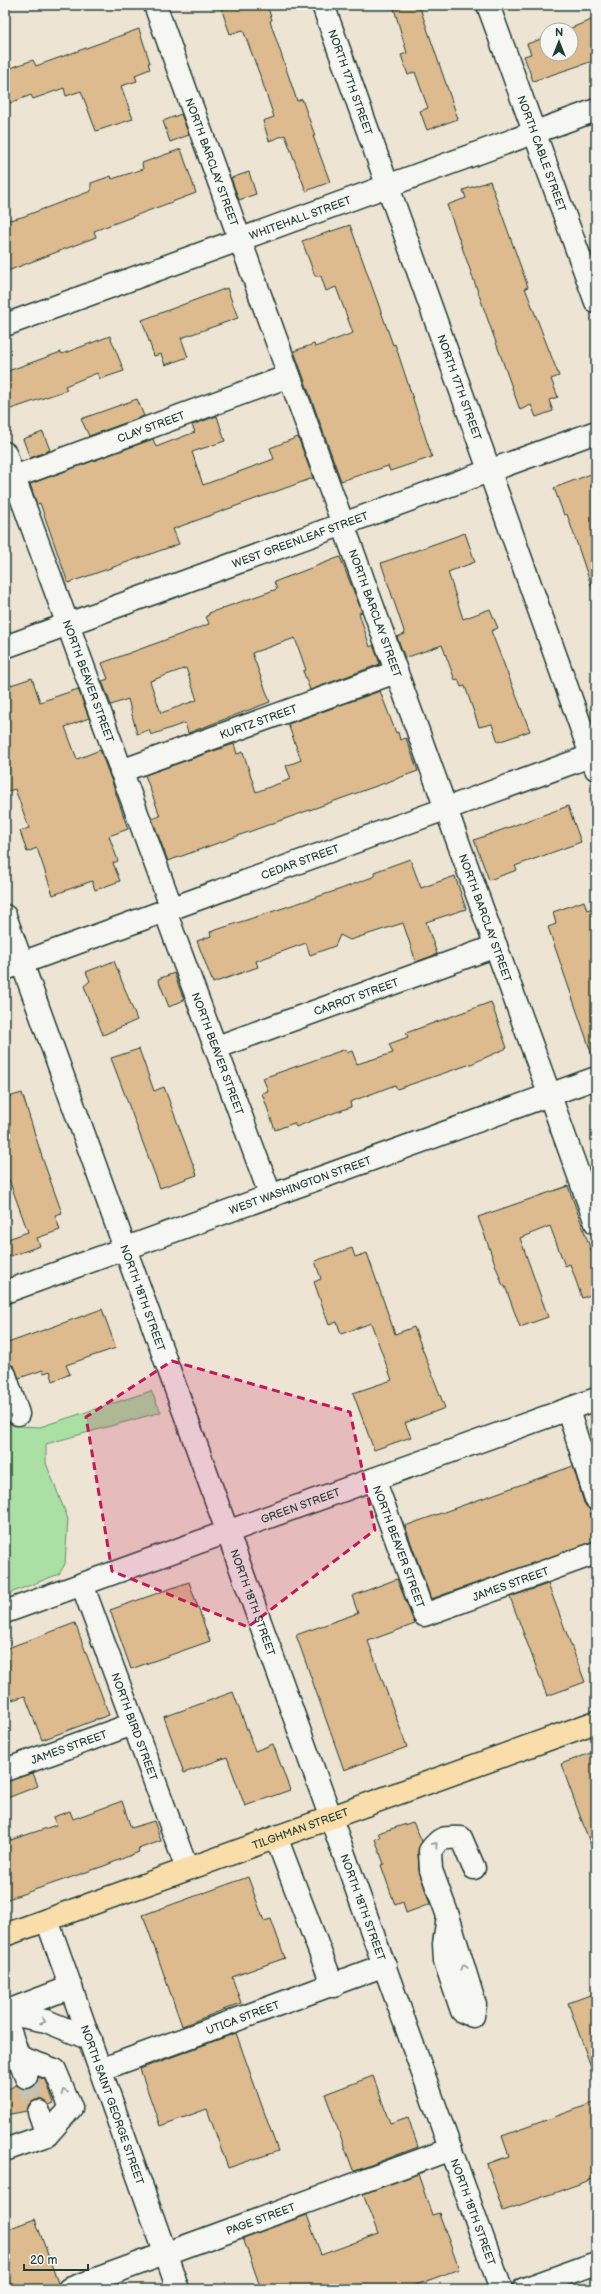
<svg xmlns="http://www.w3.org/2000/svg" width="601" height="2294" font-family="'Balsamiq Sans',sans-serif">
	<rect width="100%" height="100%" fill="#eee4d4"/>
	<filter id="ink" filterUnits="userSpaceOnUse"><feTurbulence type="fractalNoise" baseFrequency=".025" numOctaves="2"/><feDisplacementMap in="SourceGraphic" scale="8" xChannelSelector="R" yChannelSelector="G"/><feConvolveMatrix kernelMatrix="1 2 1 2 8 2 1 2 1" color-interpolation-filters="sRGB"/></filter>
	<g filter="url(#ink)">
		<!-- green -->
		<path fill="#aae0a3" stroke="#648e6c" d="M151,1391l10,21 -115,32v19l22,56 -3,45 -6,10 -54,21v-198l15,29 20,1z"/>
		<!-- building -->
		<path fill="#ddbb8f" stroke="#1f3d34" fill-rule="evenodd" d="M220,5h47l5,15 -2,1 27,80 5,-2 13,37h-2l17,46 -24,9 -21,-56 -16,6 -6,-20 11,-4 -13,-39 -18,-48 -13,4z
			M393,5h26l39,114 -31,11 -7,-19 8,-3 -13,-36 -7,3 -7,-20 6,-2z
			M596,18v42l-63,21 -9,-25 7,-2 -4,-10 20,-7v17h24v-24h-5z
			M139,29l11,34h-2l2,6 -15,6 2,6 -16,5 12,33 -37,12 -15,-40 -15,5 -2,-8 -31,11 -2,-4 -26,10v-35l28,-10 3,6z
			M181,114l8,21 -19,7 -7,-21z
			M181,149l15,44 -102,38 2,6 -91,35v-51l17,-4 69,-26v-8l20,-7 1,3 31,-10 -1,-6z
			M249,172l7,22 -17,6 -8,-22z
			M490,181l38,106 -3,1 34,88 -8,3 7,18 -9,3 4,11 -17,6 -5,-12 -11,5 -73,-205 19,-7 -3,-8z
			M350,225l43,120 2,-1 37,113 -42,14 -2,-5 -47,15 -47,-130 20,-7 1,3 38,-14 -17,-46 -10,4 -5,-15h-6l-13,-35z
			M227,288l11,30 -57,20 7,19 -23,8 -4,-11 -7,2 -12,-36z
			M110,336l14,35 -24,8 -3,-6 -32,13 2,4 -62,21v-39l56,-20 1,2z
			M137,399l7,17 -55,20 -8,-17z
			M217,416l8,25 -33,11 11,33 71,-26 -4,-11 28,-11 15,41 -140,51 6,15 -111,39 -28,-80 -3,1 -7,-20 123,-45 3,8 39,-15 -3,-7z
			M43,432l7,18 -20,8 -7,-19z
			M591,474h5v116l-3,1 -26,-77 -3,1 -10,-27z
			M465,533l10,29 -27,10 15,47 27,-10 8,19 -7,3 39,100 -32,11 -6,-18 -13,3 -14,-41 -4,1 -3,-8 -3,1 -13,-35 -37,13 -8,-21 8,-3 -24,-71z
			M340,557l22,55 -3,1 11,34 3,-2 7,19 -70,26 -7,-19 3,-1 -11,-32 -43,15 18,49 -82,31 -3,-10 -34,12 -2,-5 -12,4 -9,-35 -17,6 -9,-24 6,-2 -6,-16 107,-39 -3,-8 3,-1v-2l68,-24 -3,-7zM186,668l11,32 -36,13 -11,-32z
			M32,678l8,24 38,-13 11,29 -24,9 12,32 23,-9 12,32 16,47 -19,7 9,25 -5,2 7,18 -25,9 -3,-9 -39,14 -16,-47 -10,4 -7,-21 9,-3 -14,-39 -10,3v-105z
			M380,691l16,42 2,-1 2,8 6,-2 12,33 -250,90 -16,-42 8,-3 -15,-41 89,-31 3,10 6,-2 13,40 16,-6 19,-7 -5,-13 15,-6 -13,-36z
			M568,806l13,36 -66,24 2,4 -28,10 -15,-40z
			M410,859l11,29 34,-12 11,33 -40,13 11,32 -21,8 -13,-39 -53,17 -10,-5 -5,11 -25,9 -4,-12 -50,18 2,6 -45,16 -16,-42 14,-5 -1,-4 131,-43 34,-13 -1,-4z
			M584,901l3,9 9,-3v150l-3,1 -45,-131 8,-3 -3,-12z
			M114,961l23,59 -34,15 -19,-49 6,-5 -4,-9z
			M174,973l10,27 -15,7 -11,-28z
			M491,1002l16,46 -36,16 -74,25 -2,-4 -45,17 1,5 -37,13 -18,7 -2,-4 -19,7 -13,-37 6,-2 -5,-13 83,-29 1,4 5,-2 5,13 36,-11 -4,-9 19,-7 -2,-4z
			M139,1049l15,42 10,-4 33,88 -37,13 -49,-130z
			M22,1093l21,67 19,53 -7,2 5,15 -23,8 3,8 -35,12v-18l23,-8 -23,-63v-71z
			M568,1186l28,78v29l-14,5 -12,-34 -5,2 -15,-40 -30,12 28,79 -28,10 -15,-41h-2l-25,-69z
			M352,1248l3,9 12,-4 28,81 19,-7 31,81 -40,15 6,14 -37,13 -21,-57 39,-13 -21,-57 -30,11 -4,-12 -8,3 -15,-43 7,-3 -6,-18z
			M102,1309l14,39 -50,17 4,9 -17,7 -3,-10 -6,2 -1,-3 -24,8 -5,-12 -9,-3v-19z
			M573,1466l11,37 5,6 7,20v12l-165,58 -26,-73z
			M397,1579l18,45 -47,17 39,106 -63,23 -48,-135 62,-22 -6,-17z
			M189,1582l21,59 -79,28 -21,-59z
			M548,1584l37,98 -38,14 -37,-99z
			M75,1623l34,92 -67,25 -17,-44 -13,4 -1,-4 -6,2v-49z
			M233,1692l22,59 18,-7 17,46 -45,16 -18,-49 -43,16 -20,-56z
			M596,1751v103h-2l-33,-90z
			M33,1773l5,13 -33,13v-17z
			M122,1801l9,27 23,-7 7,20 -23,8 1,3 -35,14 -99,34v-58l51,-17 -3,-8 17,-6 3,8z
			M413,1822l9,19 -4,11 1,19 11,33 -24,9 -3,-11 -8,3 -14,-40 3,-1 -9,-25 5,-2 -2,-4z
			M248,1877l16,44 7,-2 14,39 -53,19 9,26 -59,23 -39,-111z
			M596,1993v82h-2l-26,-72z
			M236,2033l42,118 -50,17 -21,-59 -47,17 -20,-57z
			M373,2076l17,47 18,-6 10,30 -63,24 -2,-1 -28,-76z
			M38,2077l8,3 8,23 -5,2 -7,-5h-7l-6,4 -2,7 -22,4v-25l12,-5 6,4h8l5,-4z
			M596,2102v76l-93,33 -16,-47 22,-8 -7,-20z
			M418,2174l14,41 7,-2 20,56 -54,20h-144l-18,-51 64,-23 14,40 57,-21 -15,-40z
			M35,2219l23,64 -1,6h-52v-59z"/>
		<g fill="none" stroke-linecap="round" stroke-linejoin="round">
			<!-- minor-tunnel -->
			<path stroke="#c5c3b4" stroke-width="22" stroke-dasharray="22 11" stroke-linecap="butt" d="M26,2077l13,35"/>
			<defs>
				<g id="minor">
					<path id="s1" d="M155,5l441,1218"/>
					<path id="s2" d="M323,5l273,764"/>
					<path id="s3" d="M488,5l108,297"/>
					<path id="s4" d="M5,325l591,-215"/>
					<path id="s5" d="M5,453l167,456"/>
					<path id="s6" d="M14,477l275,-101"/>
					<path id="s7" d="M5,647l591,-215"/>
					<path id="s8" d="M121,771l275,-99"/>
					<path id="s9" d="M165,911l106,286"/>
					<path id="s10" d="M5,916l496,1373"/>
					<path id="s11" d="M5,969l591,-215"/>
					<path id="s12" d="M217,1047l279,-101"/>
					<path id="s13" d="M5,1292l591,-214"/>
					<path d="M5,1375l13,39"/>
					<path d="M568,1410l28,89"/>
					<path id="s14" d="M374,1479l50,136 172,-62"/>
					<path id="s15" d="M82,1584l105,285"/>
					<path id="s16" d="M5,1612l591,-213"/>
					<path id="s17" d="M5,1770l128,-46"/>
					<path d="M276,1837l57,149"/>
					<path d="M448,1916l-4,28 1,17 17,50 11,5 2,-11 -27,-89 -17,-46 -1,-19c10,-14 14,-14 31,-13l13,30"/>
					<path id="s18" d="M47,1920l131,369"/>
					<path d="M5,2012l66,-25"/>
					<path d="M5,2013l41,8 44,18"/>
					<path d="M5,2018l21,59"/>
					<path d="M19,2057l36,13 16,38 -24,27"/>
					<path id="s19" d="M100,2070l285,-105"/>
					<path d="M5,2150l42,-15 -8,-23"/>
					<path id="s20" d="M69,2289l382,-140"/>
					<path d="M524,2289l72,-26"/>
				</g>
				<g id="major">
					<path id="s21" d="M5,1935l591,-213"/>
				</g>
			</defs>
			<!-- minor casing -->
			<use href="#minor" stroke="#1f3d34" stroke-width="25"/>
			<!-- major casing -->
			<use href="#major" stroke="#1f3d34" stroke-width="25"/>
			<!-- minor -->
			<use href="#minor" stroke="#f6f6f2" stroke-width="22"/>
			<!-- major -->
			<use href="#major" stroke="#f9deab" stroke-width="22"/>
		</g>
		<!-- one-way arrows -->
		<defs><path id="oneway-chevron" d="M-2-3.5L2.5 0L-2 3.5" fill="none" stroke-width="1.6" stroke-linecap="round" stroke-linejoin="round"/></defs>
		<g stroke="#8a9a93">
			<use href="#oneway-chevron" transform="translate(435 1845) rotate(-48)"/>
			<use href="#oneway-chevron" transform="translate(464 1967) rotate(-106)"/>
			<use href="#oneway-chevron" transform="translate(43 2021) rotate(15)"/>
			<use href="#oneway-chevron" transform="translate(64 2092) rotate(-113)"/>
		</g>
	</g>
	<!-- marked area -->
	<path fill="#c2185b" fill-opacity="0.2" stroke="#c2185b" stroke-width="3" stroke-dasharray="8 5" stroke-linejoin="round" d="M172,1361l178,51 25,118 -127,97 -136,-56 -26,-154z"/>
	<g text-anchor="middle" stroke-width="3" stroke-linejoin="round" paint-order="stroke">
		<!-- street labels -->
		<g font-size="11" fill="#1f3d34" stroke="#f6f6f2">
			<text dy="4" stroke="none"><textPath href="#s2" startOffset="82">NORTH 17TH STREET</textPath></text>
			<text dy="4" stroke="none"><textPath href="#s3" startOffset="158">NORTH CABLE STREET</textPath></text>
			<text dy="4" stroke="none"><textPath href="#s1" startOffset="167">NORTH BARCLAY STREET</textPath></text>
			<text dy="4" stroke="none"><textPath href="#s4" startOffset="314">WHITEHALL STREET</textPath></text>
			<text dy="4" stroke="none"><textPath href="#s2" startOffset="406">NORTH 17TH STREET</textPath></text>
			<text dy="4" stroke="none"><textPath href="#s6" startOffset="146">CLAY STREET</textPath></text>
			<text dy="4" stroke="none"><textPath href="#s7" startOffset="314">WEST GREENLEAF STREET</textPath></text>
			<text dy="4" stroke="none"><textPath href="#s1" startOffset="647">NORTH BARCLAY STREET</textPath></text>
			<text dy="4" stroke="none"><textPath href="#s5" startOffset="243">NORTH BEAVER STREET</textPath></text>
			<text dy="4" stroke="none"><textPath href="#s8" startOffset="146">KURTZ STREET</textPath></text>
			<text dy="4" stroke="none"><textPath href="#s11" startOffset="314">CEDAR STREET</textPath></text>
			<text dy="4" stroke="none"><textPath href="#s1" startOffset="971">NORTH BARCLAY STREET</textPath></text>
			<text dy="4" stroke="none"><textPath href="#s12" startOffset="148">CARROT STREET</textPath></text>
			<text dy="4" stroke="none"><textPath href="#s9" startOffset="152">NORTH BEAVER STREET</textPath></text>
			<text dy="4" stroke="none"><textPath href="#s13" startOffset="314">WEST WASHINGTON STREET</textPath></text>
			<text dy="4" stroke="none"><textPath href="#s10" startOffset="406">NORTH 18TH STREET</textPath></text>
			<text dy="4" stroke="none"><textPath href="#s16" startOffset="314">GREEN STREET</textPath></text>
			<text dy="4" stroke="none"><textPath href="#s14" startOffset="72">NORTH BEAVER STREET</textPath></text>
			<text dy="4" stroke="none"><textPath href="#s14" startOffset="237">JAMES STREET</textPath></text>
			<text dy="4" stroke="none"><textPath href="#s10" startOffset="730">NORTH 18TH STREET</textPath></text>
			<text dy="4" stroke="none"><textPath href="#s15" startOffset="152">NORTH BIRD STREET</textPath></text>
			<text dy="4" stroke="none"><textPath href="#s17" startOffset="68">JAMES STREET</textPath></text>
			<text dy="4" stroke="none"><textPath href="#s21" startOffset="314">TILGHMAN STREET</textPath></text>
			<text dy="4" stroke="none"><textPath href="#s10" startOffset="1054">NORTH 18TH STREET</textPath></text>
			<text dy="4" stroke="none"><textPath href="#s19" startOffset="152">UTICA STREET</textPath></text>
			<text dy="4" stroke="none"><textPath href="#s18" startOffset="196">NORTH SAINT GEORGE STREET</textPath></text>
			<text dy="4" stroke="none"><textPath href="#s10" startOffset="1378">NORTH 18TH STREET</textPath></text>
			<text dy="4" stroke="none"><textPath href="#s20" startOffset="204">PAGE STREET</textPath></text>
		</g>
	</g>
	<!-- margin -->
	<rect width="601" height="2294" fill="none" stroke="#f6f6f2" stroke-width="20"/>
	<rect x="10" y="10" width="581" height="2274" fill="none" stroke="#1f3d34" stroke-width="1.5" filter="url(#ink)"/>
	<!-- north arrow -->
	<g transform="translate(559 42)"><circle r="19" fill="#f6f6f2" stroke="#a0aca6"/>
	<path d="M0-3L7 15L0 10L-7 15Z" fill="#1f3d34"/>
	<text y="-6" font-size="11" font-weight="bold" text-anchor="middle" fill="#1f3d34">N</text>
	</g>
	<!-- scale -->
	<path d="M24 2264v6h64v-6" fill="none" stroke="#1f3d34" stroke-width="2"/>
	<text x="30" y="2264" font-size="12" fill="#1f3d34" stroke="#f6f6f2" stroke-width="3" paint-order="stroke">20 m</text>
</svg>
